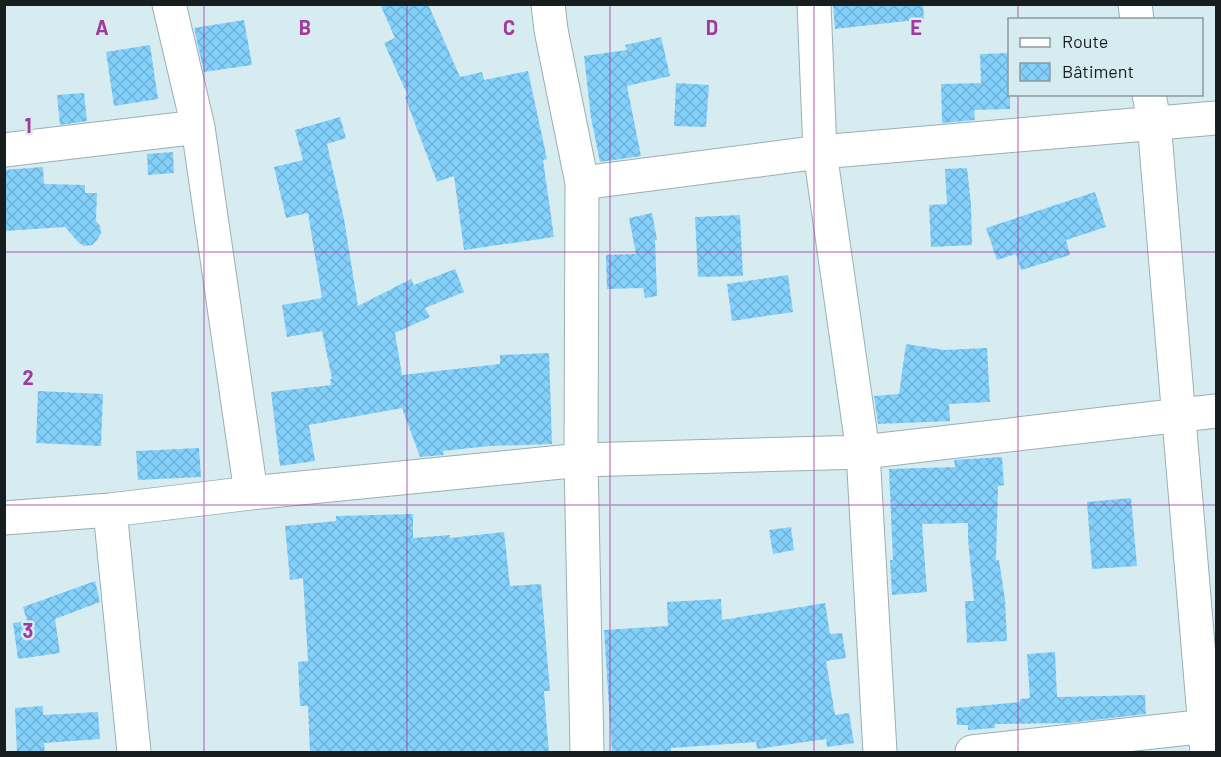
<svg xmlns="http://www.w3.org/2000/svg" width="1221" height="757" font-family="Barlow,sans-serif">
	<defs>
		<pattern id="building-cross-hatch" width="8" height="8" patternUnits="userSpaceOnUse" patternTransform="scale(1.5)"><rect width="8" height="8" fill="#83d0fb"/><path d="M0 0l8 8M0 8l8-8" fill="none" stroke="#70b2d7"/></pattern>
	</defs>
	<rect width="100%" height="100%" fill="#d7ecf0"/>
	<!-- building -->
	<path fill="url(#building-cross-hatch)" d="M380,4h48l32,73 22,-5 2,8 44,-9 19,88 -4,1 11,77 -90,13 -10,-74 -17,6 -32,-85 3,-1 -24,-53 11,-5z
		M833,4h90l1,15 -89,10z
		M244,20l8,45 -48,7 -10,-44z
		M661,37l9,39 -43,10 14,70 -41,6 -9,-44 -7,-62 43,-6 -2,-5z
		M150,45l8,54 -44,7 -8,-54z
		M1010,53v56l-36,1 1,10 -33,3 -1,-39 40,-1 -1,-29z
		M676,83l33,2 -3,42 -32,-1z
		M84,93l3,28 -27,4 -3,-30z
		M340,117l6,21 -19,6 17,75 14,87 53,-27 3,6 41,-16 9,23 -39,16 5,9 -35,16 7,42 98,-11v-9l49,-2 3,91 -63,2 -46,5 1,4 -24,2 -18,-49 -93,17 6,36 -35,5 -9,-74 60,-7 -1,-6h2l-10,-48 -35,6 -5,-32 40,-7 -14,-85 -22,5 -12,-51 29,-7 -8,-30z
		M173,152l1,21 -26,2 -1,-21z
		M43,167l1,17 41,1v8h12l-1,28 4,5 1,7 -4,7 -5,5 -8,1 -6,-4 -13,-15 -61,4v-61z
		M967,168l4,36 1,41 -41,2 -2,-42 18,-1 -2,-35z
		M1095,192l11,35 -40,13 4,15 -49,15 -5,-16 -19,6 -11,-32z
		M652,213l5,27h-2l2,56 -12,2 -2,-10 -36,1 -1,-34 30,-1 -7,-36z
		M740,215l3,61 -45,1 -3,-60z
		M788,275l5,37 -61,9 -5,-37z
		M906,344l38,6 43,-2 3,54 -41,2 1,17 -72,3 -4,-28 25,-2z
		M38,391l65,3 -2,52 -65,-3z
		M199,448l2,29 -63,3 -2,-29z
		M1002,457l2,28 -6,1 -2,74h3l6,40 2,41 -40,2 -2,-42h9l-6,-61v-17l-46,1 5,68 -35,3 -2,-35h3l-4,-91 66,-2 -1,-7z
		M1131,498l6,68 -45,3 -5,-67z
		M413,514v24l37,-3v3l54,-6 6,54 31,-2 9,107h-6l5,62h-239l-2,-47h-8l-2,-44 10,-1 -5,-83 -13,2 -5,-54 51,-5v-5z
		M791,527l3,23 -21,4 -4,-24z
		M95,581l5,21 -45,17 5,34 -42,6 -5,-36 14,-2 -4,-14z
		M721,599l1,21 103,-17 5,31 12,-1 4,25 -20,3 9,54 14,-2 5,30 -27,4 -1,-8 -69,10 -1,-7 -85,6v5h-59l-8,-123 64,-4 -1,-24z
		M1055,652l2,45 88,-2 1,19 -78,9 -73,1v4l-27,2v-5h-11l-1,-17 64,-6v-3l10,-1 -3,-44z
		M43,706v9l55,-3 2,27 -56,4 1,10h-28l-2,-45z"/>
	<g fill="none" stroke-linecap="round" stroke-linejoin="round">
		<defs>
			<path id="minor" d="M169,4l29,123 53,366
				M548,4l3,26 31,153 -1,277 6,292
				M814,4l6,148 43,300 17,300
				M1135,4l2,16
				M1149,94l5,28 53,630
				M4,150l194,-23
				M582,183l238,-31 396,-34
				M110,510l24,242
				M4,518l106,-8 141,-17 330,-33 282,-8 353,-41
				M972,752l244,-27"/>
		</defs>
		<!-- minor casing -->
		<use href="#minor" stroke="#9bafb3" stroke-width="35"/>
		<!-- minor -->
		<use href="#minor" stroke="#fff" stroke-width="33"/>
	</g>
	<!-- grid -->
	<path fill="none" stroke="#a13a9e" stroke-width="1.5" stroke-opacity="0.55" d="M204,4v748M407,4v748M610,4v748M814,4v748M1018,4v16M1018,94v658M4,252h1212M4,505h1212"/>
	<g font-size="20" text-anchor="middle" font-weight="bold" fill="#a13a9e" stroke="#d7ecf0" stroke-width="5" stroke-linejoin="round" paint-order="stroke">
		<text x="102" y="35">A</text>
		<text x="305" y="35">B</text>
		<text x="509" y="35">C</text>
		<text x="712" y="35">D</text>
		<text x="916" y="35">E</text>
		<text x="28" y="133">1</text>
		<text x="28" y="385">2</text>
		<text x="28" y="638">3</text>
	</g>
	<!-- border -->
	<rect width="1221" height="757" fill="none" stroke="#161e1f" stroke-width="12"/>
	<!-- legend -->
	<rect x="1008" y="18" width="195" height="78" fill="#d7ecf0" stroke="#8a9a9c" stroke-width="1.5"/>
	<rect x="1020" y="38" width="30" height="9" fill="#ffffff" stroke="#8a9a9c" stroke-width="1.5"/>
	<text x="1062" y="48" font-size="18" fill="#161e1f">Route</text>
	<rect x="1020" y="63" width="30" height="18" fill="url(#building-cross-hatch)" stroke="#8a9a9c" stroke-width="1.5"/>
	<text x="1062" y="78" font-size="18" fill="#161e1f">Bâtiment</text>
</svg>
